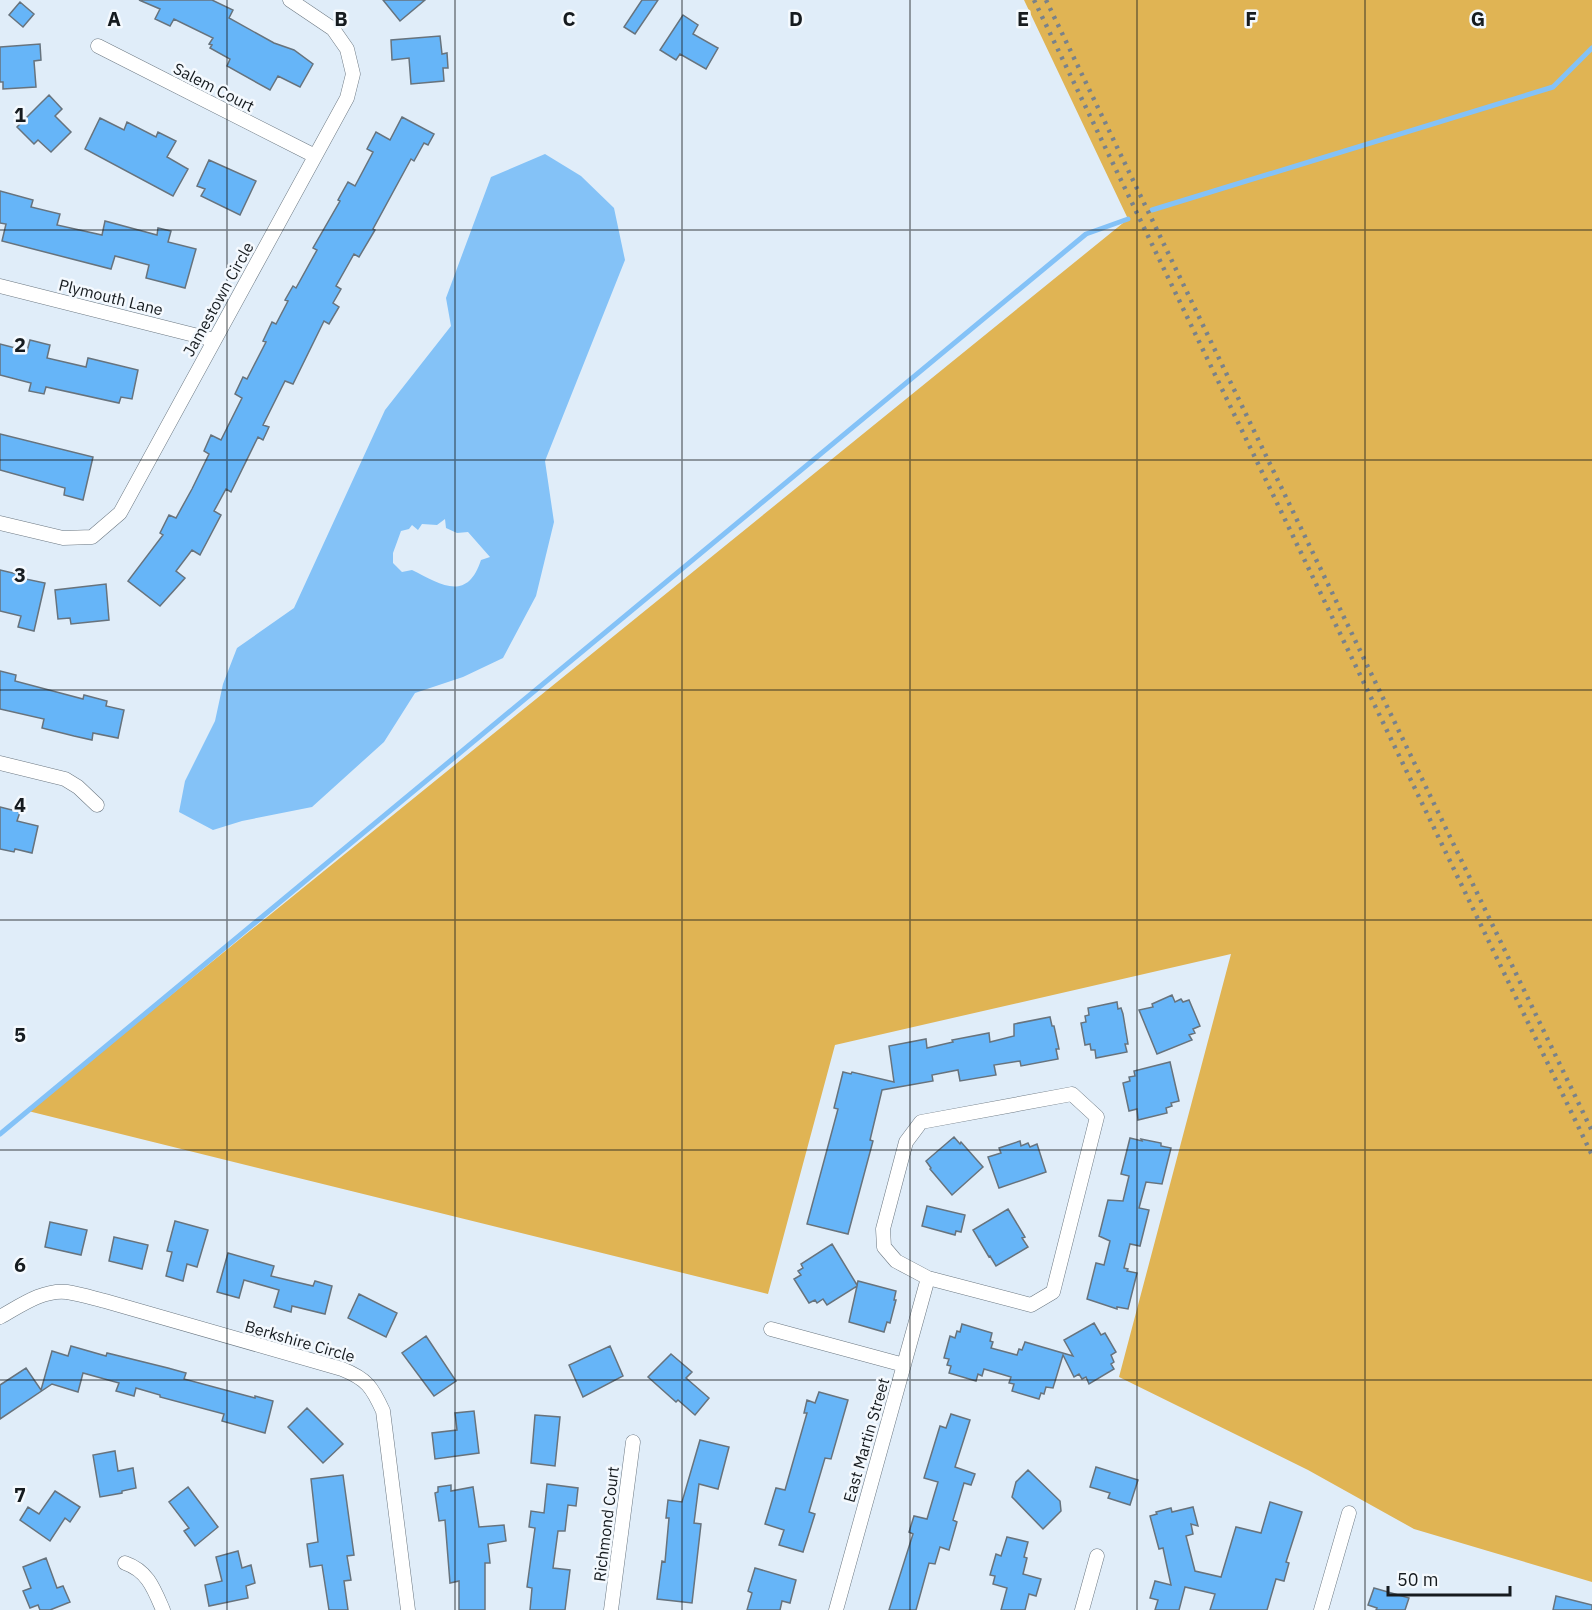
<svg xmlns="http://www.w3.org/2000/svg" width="1592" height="1610" font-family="'IBM Plex Sans',sans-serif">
	<rect width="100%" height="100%" fill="#e0edf9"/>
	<!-- forest -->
	<path fill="#e0b454" d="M1024,0h568v1582l-178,-53 -106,-59 -189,-93 112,-423 -396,91 -67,249 -740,-183 1100,-892z"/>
	<!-- water -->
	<path fill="#84c2f7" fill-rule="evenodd" d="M545,154l36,22 33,32 11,52 -80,201 9,61 -18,74 -33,62 -40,19 -48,16 -31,49 -72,65 -70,14 -29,9 -34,-18 6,-31 30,-60 8,-37 14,-36 57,-40 91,-198 66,-84 -5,-28 45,-121zM445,519l1,9 11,5 11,-1 22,25 -9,3c-14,43 -41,24 -69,10l-10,2 -9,-9v-10l8,-22 8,-2 3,-4 6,5 4,-6 15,1z"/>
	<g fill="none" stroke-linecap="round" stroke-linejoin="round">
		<!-- stream -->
		<path stroke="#84c2f7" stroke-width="5" d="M1152,210l401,-123 39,-39
			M0,1134l1086,-900 42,-15"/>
	</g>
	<!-- building -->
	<path fill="#66b5f8" stroke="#67737d" stroke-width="1.5" d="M139,0h73l21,10 -4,8 45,25 20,7 19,14 -13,23 -22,-11 -8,14 -43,-24 3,-7 -20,-11 2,-3 -3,-1 4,-6 -39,-19 -4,7 -15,-7 5,-10z
		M383,0h42l-25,21z
		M642,0h16l-23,34 -11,-7z
		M20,2l14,12 -11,13 -14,-12z
		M683,15l15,10 -5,9 25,14 -12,21 -26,-15 -4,6 -16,-10z
		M440,36l2,18 5,-1 1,15h-5l1,13 -33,3 -2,-26 -17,2 -1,-20z
		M40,44l1,16 -7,1 2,26 -33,2v-7h-3v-35z
		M49,95l13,14 -7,7 16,16 -20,20 -13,-12 -4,4 -17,-17z
		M402,117l32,17 -6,11 -4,-2 -10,18 -3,-2 -38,70 2,1 -16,27 -5,-3 -18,32 5,3 -8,14 6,4 -10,17 -5,-3 -31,63 -8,-3 -22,44 6,2 -6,13 -5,-3 -27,55 -5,-3 -12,22 7,4 -21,40 -8,-5 -16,21 9,7 -25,28 -32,-25 35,-46 -3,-2 9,-18 7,3 16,-29 17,-35 -5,-3 7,-16 10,5 21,-42 -7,-4 8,-17 4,2 19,-37 -3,-1 9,-19 4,2 12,-23 -3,-1 8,-14 3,2 21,-38 -4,-2 27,-47 -2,-1 10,-18 7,4 18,-34 -6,-3 9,-17 14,8z
		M100,118l24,12 3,-8 29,15 2,-5 18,9 -9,16 21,12 -15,27 -88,-47z
		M209,160l47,21 -16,34 -39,-19 4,-7 -8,-3z
		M0,191l33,9 -2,7 29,7 -3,11 45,10 3,-14 52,14 1,-7 13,3 -3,11 28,7 -11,39 -39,-10 3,-13 -34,-9 -4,13 -109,-28 4,-17 -6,-1z
		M30,340l20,5 -3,13 39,9 2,-9 50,12 -6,29 -11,-2 -2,6 -73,-16 -2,7 -15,-3 2,-8 -31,-8v-31l27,7z
		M0,434l93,23 -10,43 -19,-5 1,-7 -65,-18z
		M0,570l17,4 -1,3 29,6 -11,48 -16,-4 3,-11 -21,-5z
		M106,584l3,36 -38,4 -1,-6 -12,1 -3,-29z
		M0,671l16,4 -1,6 68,18 1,-4 23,6 -1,5 18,4 -6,28 -25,-5 -1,7 -18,-4 -32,-8 2,-9 -44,-10z
		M0,807l20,5 -3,9 21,5 -6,27 -17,-4 -1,3 -14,-3z
		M1172,995l3,7 6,-3 2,3 6,-2 11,26 -7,3 2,4 -6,2 3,5 -35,14 -18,-44 14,-3 -1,-3z
		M1117,1002l1,7 3,-1 2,6 5,30h-3l2,8 -31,6 -1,-8h-4l-1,-6 -5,1 -4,-22 5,-1 -1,-6 4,-1 -1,-7z
		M1050,1017l2,9h2l5,23h-3l2,10 -37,7 -1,-5 -26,4 2,10 -36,6 -2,-11 -26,5 1,6 -51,9 -12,50 3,1 -25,93 -41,-10 31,-115 -4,-1 9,-36 8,2 1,-2 42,10 -5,-36 37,-7 1,9 26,-6 -1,-2 37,-7 1,9 24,-6v-12z
		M1170,1062l9,39 -8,2 1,3 -6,2 1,5 -29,7 -1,-11 -8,2 -6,-28 7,-2 -1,-4 6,-1 -1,-5z
		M954,1137l6,7 1,-2 22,25 -31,28 -22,-26 1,-1 -5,-7z
		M1130,1138l12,3 -1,-2 20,4v3l10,2 -9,36 -16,-2 -7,26 10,2 -9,36 -10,-2 -6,24 4,1 -1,2 10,2 -9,36 -11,-2v2l-30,-10 9,-36 8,2 6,-24 -11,-5 9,-36 15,1 6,-25 -8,-2z
		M1020,1141l1,5 7,-3 2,4 7,-3 9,28 -47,16 -11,-31 13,-4 -2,-5z
		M927,1206l38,9 -4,17 -5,-1 -1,4 -33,-9z
		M1008,1209l17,28 -3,1 6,9 -32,19 -6,-10 -1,1 -16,-27z
		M175,1221l33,9 -11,37 -10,-3 -4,17 -17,-5 6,-24 -5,-1z
		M50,1222l37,8 -6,25 -36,-8z
		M114,1237l34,8 -6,24 -33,-8z
		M832,1244l25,41 1,-4 38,10 -2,9h2l-6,23 -3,-1 -3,10 -35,-10 8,-36 -30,19 -4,-6 -6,4 -2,-3 -6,3 -15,-24 7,-4 -3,-4 5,-3 -2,-4z
		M228,1253l46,13 -3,10 42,10 2,-5 17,5 -7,28 -33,-8 -1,6 -17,-5 5,-17 -35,-10 -5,18 -22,-6z
		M359,1294l38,19 -11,24 -38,-19z
		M1094,1323l7,12 4,-2 11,19 -5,3 3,7 -3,2 3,5 -25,15 -3,-7 -4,2 -3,-5 -5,3 -11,-22 -10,33 -7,-1 -2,7 -3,-1 -2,6 -27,-8 2,-7 -5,-1 2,-6 -27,-8 -2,7 -4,-2 -2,7 -27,-8 2,-7 -4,-1 2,-6 -5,-1 6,-22 5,2 2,-7 3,1 2,-8 30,9 -2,8 3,1 -2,6 26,7 2,-6 3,1 3,-8 48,14 -9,-16z
		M426,1336l30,45 -22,15 -32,-43z
		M71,1346l35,10 1,-3 61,15 18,5 -2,6 71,19v-2l18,5 -8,32 -43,-12 2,-7 -64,-17v-2l-24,-7 -2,8 -18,-5 3,-8 -36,-10 -5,19 -26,-8 -52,35v-34l26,-17 15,22 11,-39 16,5z
		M610,1346l13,30 -40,21 -14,-32z
		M671,1354l21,18 -6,6 23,20 -14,17 -17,-15 -2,2 -28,-25z
		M819,1392l29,8 -17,59 -6,-1 -16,54 6,2 -12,38 -24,-7 5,-15 -19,-6 11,-36 9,2 22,-77h-3l3,-13 8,3z
		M307,1408l36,36 -20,19 -35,-36z
		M474,1411l5,42 -44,6 -3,-26 25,-3 -2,-17z
		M951,1414l19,6 -15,47 20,7 -4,11 -7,-2 -11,37 4,2 -8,28 -9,-3 -5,17 -6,-1 -13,47h-27l24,-76 -4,-2 5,-16 13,3 11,-37 -14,-4 16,-52 6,2z
		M535,1415l25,2 -5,49 -24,-3z
		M700,1440l29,7 -11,42 -19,-5 -5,39 7,1 -9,79 -35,-4 5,-38 3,1 4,-44h-3l2,-18 14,2z
		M115,1451l3,20 15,-3 3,20 -14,3v2l-22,4 -7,-42z
		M1096,1467l42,13 -8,25 -22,-7 2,-5 -20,-6z
		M1028,1470l32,31 1,10 -18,18 -31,-32 4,-15z
		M343,1475l11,80 -7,1 4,24 -7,1 4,29h-19l-7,-45 -12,2 -3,-23 11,-2 -7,-63z
		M547,1484l31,4 -2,18 -8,-1 -3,26h-7l-5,37 17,2 -5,40h-35l2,-22 -5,-1 8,-59 -6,-1 2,-16 13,2z
		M451,1485v6l22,-4 6,40 25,-2 2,16 -18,3 2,19h-5v47h-26v-29l-9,2 -5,-63 -6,1 -4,-28 3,-1v-5z
		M188,1487l30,40 -23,19 -11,-15 5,-3 -20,-26z
		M55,1491l25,16 -10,15 -5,-4 -15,23 -30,-21 8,-13 11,7z
		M1270,1502l32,10 -16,50 3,1 -5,18 -8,-2 -9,31h-57l5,-16 -30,-7 -6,23h-24l3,-10 -8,-2 5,-17 16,4 -8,-37 -4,1 -9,-33 7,-2 -1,-2 15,-4 1,4 21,-5 5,19 -7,-2 2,10 -7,2 9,35 26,6 15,-50 25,6z
		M1007,1537l21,5 -4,15 3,1 -4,16 18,5 -5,17 -7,-2 -4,16h-24l6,-22 -14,-4 2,-8 -5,-1 6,-21 5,2z
		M238,1551l4,17 9,-3 4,18 -9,3 2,12 -39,8 -4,-21 17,-4 -6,-24z
		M46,1558l11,30 6,-2 7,16 -20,8h-10l-2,-5 -8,3 -7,-17 8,-3 -8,-21z
		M755,1568l41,12 -6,23 -8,-2 -2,9h-33l5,-17 -4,-2z
		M1374,1588l35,10 -4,12h-29l1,-2 -9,-3z
		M1556,1596l36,9v5h-39z"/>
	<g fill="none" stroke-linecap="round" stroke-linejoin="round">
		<defs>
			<path id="minor" d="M98,46l217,110
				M0,286l214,54
				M0,523l63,15 29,-1 28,-24 227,-415 6,-24 -6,-25 -14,-20 -43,-29
				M0,763l65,16 13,8 19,18
				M1072,1094l25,23 -44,175 -22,13 -103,-27 -32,-17 -12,-14 -1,-18 23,-87 15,-20z
				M0,1317c20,-11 43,-28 67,-25 13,2 26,6 38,9l237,68c25,10 30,18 41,42l25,199
				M771,1329l133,36
				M125,1563c23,8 29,26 38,47
				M611,1610l22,-168
				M836,1610l92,-332
				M1082,1610l15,-54
				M1321,1610l28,-97"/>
		</defs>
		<!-- minor casing -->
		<use href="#minor" stroke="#6c7882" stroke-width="15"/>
		<!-- minor -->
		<use href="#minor" stroke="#fff" stroke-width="14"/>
		<!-- rail -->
		<path stroke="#79828a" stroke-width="4.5" stroke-dasharray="3 6" stroke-linecap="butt" d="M1034,0l558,1155
			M1046,0l546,1131"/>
	</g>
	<!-- grid -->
	<path fill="none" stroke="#161b1f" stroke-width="1.5" stroke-opacity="0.55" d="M227,0v1610M455,0v1610M682,0v1610M910,0v1610M1137,0v1610M1365,0v1610M0,230h1592M0,460h1592M0,690h1592M0,920h1592M0,1150h1592M0,1380h1592"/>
	<g text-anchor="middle" stroke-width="5" stroke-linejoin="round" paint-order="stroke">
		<!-- street labels -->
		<g font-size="16" fill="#161b1f" stroke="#f4f9fe">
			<text transform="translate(214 87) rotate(27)" y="6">Salem Court</text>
			<text transform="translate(111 297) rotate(14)" y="6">Plymouth Lane</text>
			<text transform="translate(218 299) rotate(-61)" y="6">Jamestown Circle</text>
			<text transform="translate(300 1341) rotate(16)" y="6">Berkshire Circle</text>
			<text transform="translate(866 1440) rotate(-74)" y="6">East Martin Street</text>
			<text transform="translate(606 1524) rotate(-83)" y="6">Richmond Court</text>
		</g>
	</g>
	<g font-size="20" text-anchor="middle" font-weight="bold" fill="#161b1f" stroke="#f4f9fe" stroke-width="5" stroke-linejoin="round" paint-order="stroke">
		<text x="114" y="26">A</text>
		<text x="341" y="26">B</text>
		<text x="569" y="26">C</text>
		<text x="796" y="26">D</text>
		<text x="1023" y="26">E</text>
		<text x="1251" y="26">F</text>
		<text x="1478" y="26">G</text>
		<text x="20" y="122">1</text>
		<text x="20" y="352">2</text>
		<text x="20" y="582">3</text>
		<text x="20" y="812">4</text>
		<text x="20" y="1042">5</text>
		<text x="20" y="1272">6</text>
		<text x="20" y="1502">7</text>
	</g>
	<!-- scale -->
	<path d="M1388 1586v9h122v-9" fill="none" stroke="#161b1f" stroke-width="3"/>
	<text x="1397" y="1586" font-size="18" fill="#161b1f" stroke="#f4f9fe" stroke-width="4.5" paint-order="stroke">50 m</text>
</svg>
